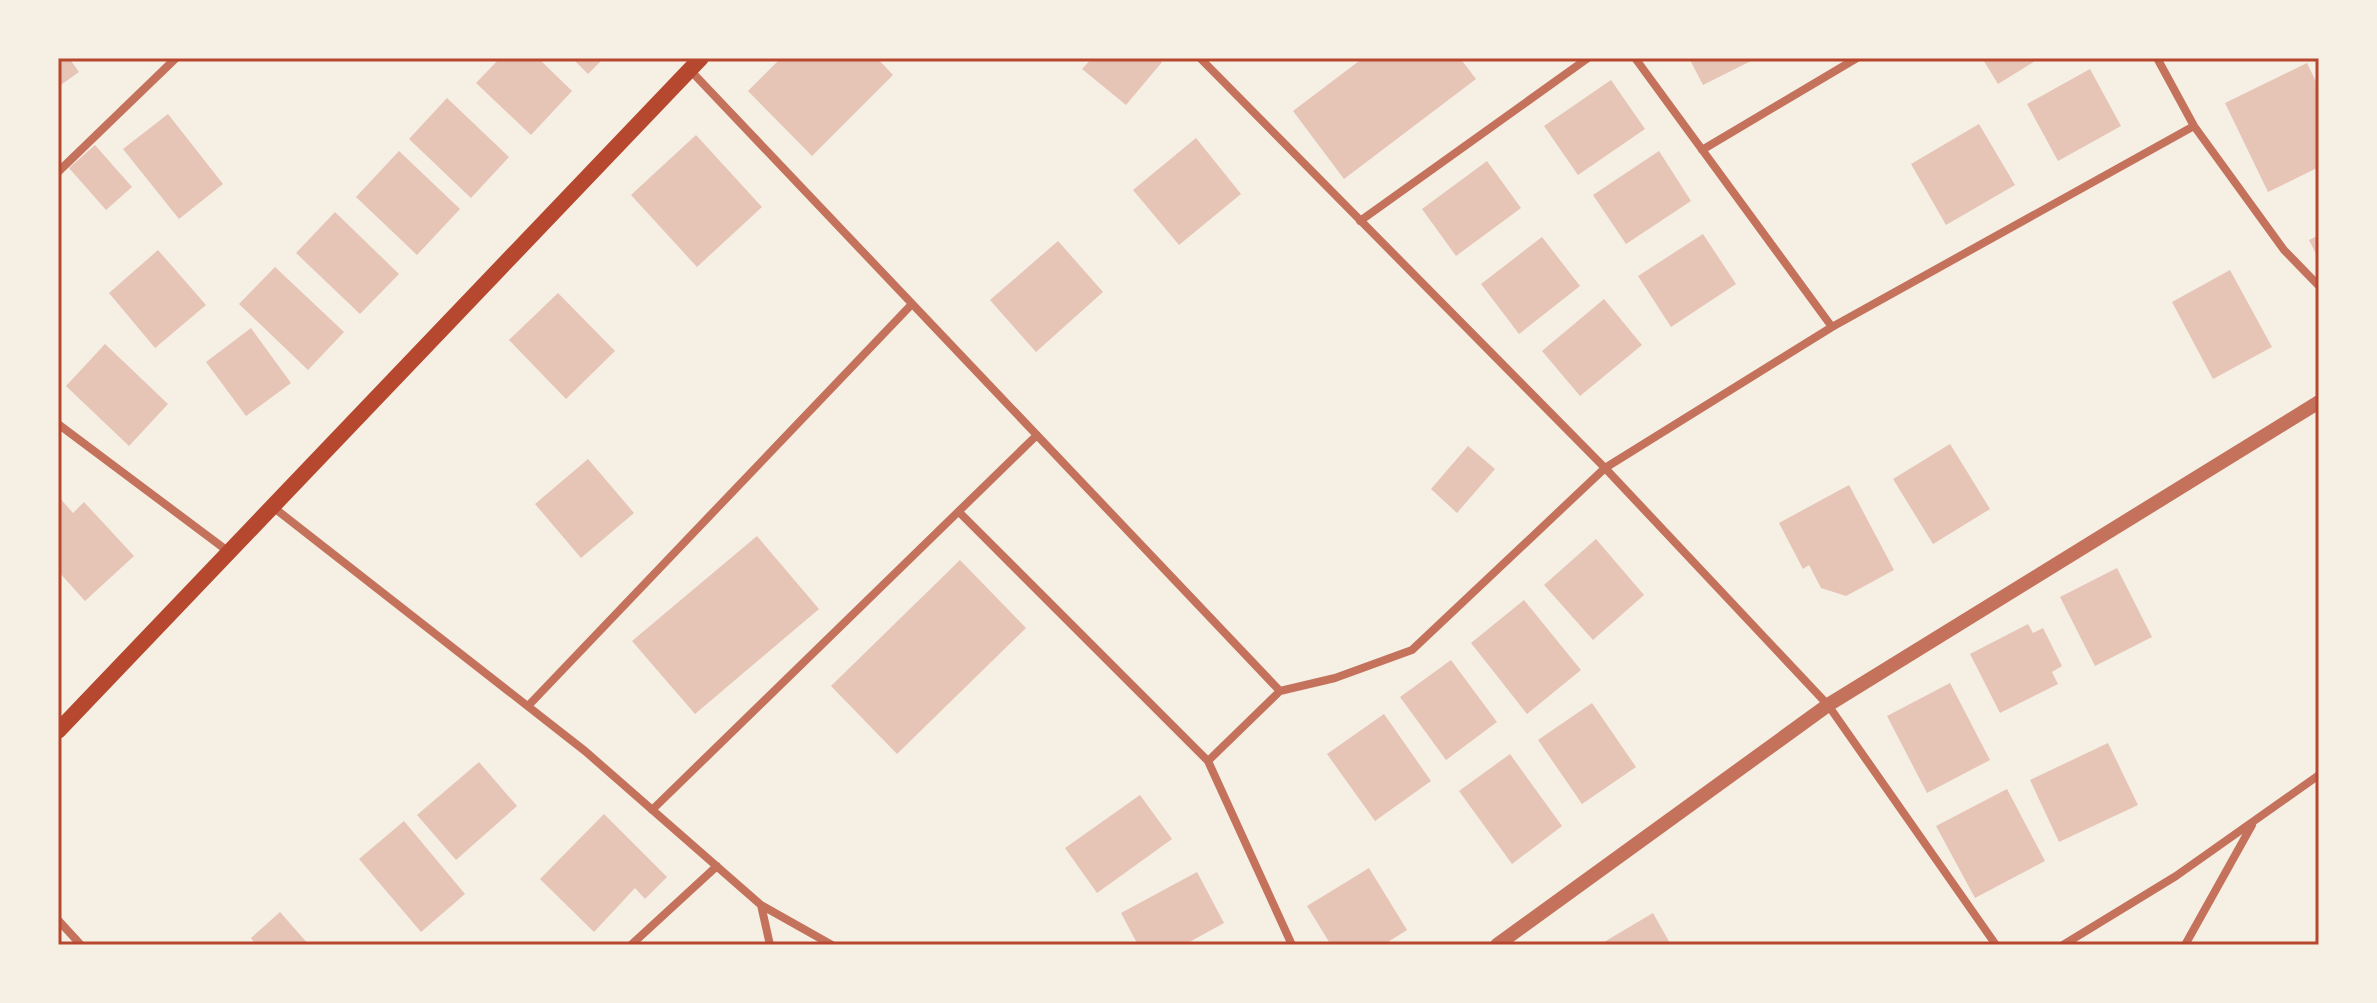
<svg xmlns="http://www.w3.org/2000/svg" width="2377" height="1003" font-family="Roboto,sans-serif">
	<rect width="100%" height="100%" fill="#f6efe4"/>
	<!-- building -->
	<path fill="#e6c5b7" d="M58,58h11l10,14 -21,15z
		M500,58h38l34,33 -41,44 -55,-52z
		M572,58h32l-16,16z
		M781,58h96l16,17 -81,81 -64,-65z
		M1092,58h65l5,4 -36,43 -44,-36z
		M1363,58h97l16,21 -132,100 -51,-68z
		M1689,58h68l-54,27z
		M1982,58h58l-42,26z
		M2307,63l12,25v79l-51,25 -43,-89z
		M2090,69l31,57 -63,35 -31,-57z
		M1611,80l34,49 -67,46 -34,-49z
		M447,98l62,59 -38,41 -62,-59z
		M168,114l55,70 -44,35 -56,-70z
		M1979,124l36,61 -69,40 -35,-61z
		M696,135l66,72 -65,60 -66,-72z
		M1196,138l45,56 -62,51 -46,-55z
		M95,145l37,42 -26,23 -37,-42z
		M399,151l61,58 -43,46 -61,-58z
		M1659,151l32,50 -65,43 -33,-49z
		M1487,161l34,47 -65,48 -34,-47z
		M335,212l64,62 -39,40 -64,-61z
		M1703,234l33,50 -65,43 -33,-51z
		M2319,235v25l-10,-20z
		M1542,237l38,49 -61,48 -38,-50z
		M1058,241l45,51 -67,60 -46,-52z
		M158,250l48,55 -51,43 -46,-55z
		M275,267l69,65 -36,38 -69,-66z
		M2230,270l42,77 -59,32 -41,-77z
		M558,293l57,58 -49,48 -57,-59z
		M1604,299l38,46 -62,51 -38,-45z
		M251,328l40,55 -45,33 -40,-54z
		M105,344l63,60 -39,42 -63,-60z
		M1950,444l40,65 -57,35 -40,-65z
		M1468,446l27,23 -38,44 -26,-24z
		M588,459l46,54 -53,45 -46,-54z
		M1849,485l45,85 -48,26 -25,-8 -12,-23 -6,4 -24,-46z
		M58,496l15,17 11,-11 50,54 -49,45 -27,-30z
		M757,536l62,73 -124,105 -63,-73z
		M1596,539l48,56 -51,45 -49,-55z
		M960,560l66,68 -129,126 -66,-68z
		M2117,568l35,69 -57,29 -35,-69z
		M1524,600l57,70 -54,44 -56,-71z
		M2028,624l5,9 10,-5 19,38 -10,6 6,12 -58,29 -30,-59z
		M1451,660l46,62 -51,38 -46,-63z
		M1950,683l40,77 -63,33 -40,-77z
		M1592,703l44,64 -54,37 -44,-64z
		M1384,714l47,67 -56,40 -48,-67z
		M2108,743l30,62 -79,37 -29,-62z
		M1510,754l52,72 -50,38 -53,-73z
		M479,762l38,44 -61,54 -39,-45z
		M2007,789l38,72 -70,37 -39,-72z
		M1140,795l32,44 -75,54 -32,-45z
		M604,814l63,63 -22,22 -10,-11 -41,44 -54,-53z
		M404,821l61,73 -44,38 -62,-73z
		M1369,868l38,62 -24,15h-52l-24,-39z
		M1197,872l27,51 -40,22h-46l-17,-32z
		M280,912l29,33h-53l-5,-7z
		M1653,913l18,32h-72z"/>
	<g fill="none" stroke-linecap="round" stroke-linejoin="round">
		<!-- minor -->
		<path stroke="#c5725c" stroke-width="8" d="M1200,58l405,410 223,237 168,240
			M2157,58l37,68 90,124 35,36
			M690,70l590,621 55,-13 77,-28 193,-182 227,-141 -197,-269
			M1702,150l155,-92
			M58,172l118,-114
			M1360,221l228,-163
			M1832,327l362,-201
			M58,424l171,128
			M273,507l312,244 176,154 71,40
			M959,512l249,249 72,-70
			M528,706l384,-402
			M1208,761l84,184
			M652,810l385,-375
			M761,905l9,40
			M58,920l23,25
			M631,945l86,-79
			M2063,945l113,-69 143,-101
			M2185,945l67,-120"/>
		<!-- tertiary -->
		<path stroke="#c5725c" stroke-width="14" d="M1497,945l331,-240 491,-303"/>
		<!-- secondary -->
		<path stroke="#b5482f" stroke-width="16" d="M58,731l643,-673"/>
	</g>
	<!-- border -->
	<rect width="2377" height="1003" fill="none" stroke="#f6efe4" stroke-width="120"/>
	<rect x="60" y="60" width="2257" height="883" fill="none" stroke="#b5482f" stroke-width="3"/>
</svg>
